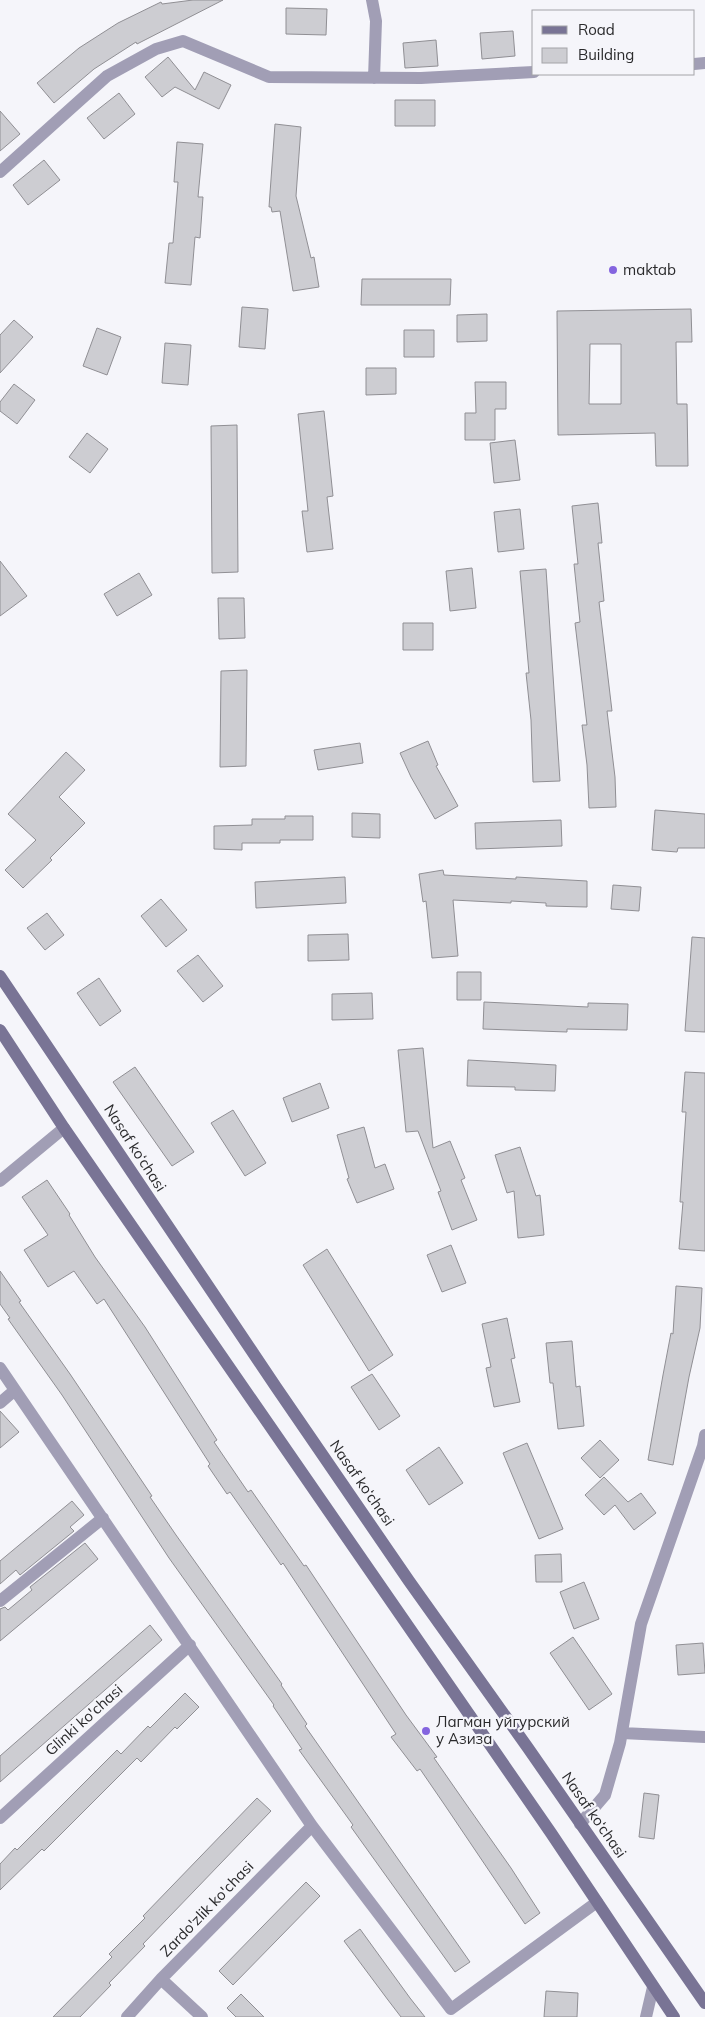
<svg xmlns="http://www.w3.org/2000/svg" width="705" height="2017" font-family="Mulish,sans-serif">
	<rect width="100%" height="100%" fill="#f5f5fa"/>
	<!-- building -->
	<path fill="#cdcdd2" stroke="#908f94" fill-rule="evenodd" d="M193,0h30l-86,44 -1,-2 -42,27 -40,34 -17,-20 42,-35 39,-25 43,-21 1,2z
		M286,8l41,1 -1,26 -40,-1z
		M513,31l2,25 -33,3 -2,-26z
		M436,40l2,26 -33,2 -2,-25z
		M168,57l27,33 9,-18 27,13 -12,24 -44,-22 -13,10 -17,-20z
		M119,93l16,21 -31,25 -17,-21z
		M395,100h40v26h-40z
		M0,111l20,23 -20,17z
		M275,124l26,3 -5,69 15,62 3,-1 5,30 -26,4 -13,-80 -8,1 -1,-5h-2z
		M177,142l26,2 -5,53h5l-3,41 -5,-1 -4,48 -26,-2 4,-40h4l5,-61h-4z
		M44,160l16,20 -32,25 -15,-20z
		M362,279h89l-1,26h-89z
		M242,307l26,2 -3,40 -26,-2z
		M691,309l1,33h-16l1,62h10l1,62h-32l-1,-33 -97,2 -1,-124zM590,344h31v60h-32z
		M487,314v27l-30,1v-27z
		M14,320l19,17 -33,36v-38z
		M97,328l24,9 -14,38 -24,-9z
		M404,330h30v27h-30z
		M165,343l26,2 -3,40 -26,-2z
		M366,368h30v26l-30,1z
		M475,382h31v27h-11v31h-30v-27h11z
		M14,384l21,16 -18,24 -17,-13v-9z
		M324,411l9,85 -6,1 6,52 -26,3 -5,-41h6l-10,-97z
		M237,425l1,147 -26,1 -1,-147z
		M87,433l21,16 -18,24 -21,-16z
		M515,440l5,40 -26,3 -4,-40z
		M598,503l4,40h-4l6,58 -5,1 13,109h-5l8,66 1,30 -27,1 -2,-43 -5,-40h5l-12,-102 5,-1 -6,-58h4l-6,-58z
		M520,509l4,40 -26,3 -4,-40z
		M0,561l27,35 -27,20z
		M472,568l4,40 -26,3 -4,-40z
		M546,569l14,212 -27,1 -2,-62 -5,-47h3l-9,-102z
		M139,573l13,22 -35,21 -13,-22z
		M218,598h26l1,40 -26,1z
		M403,623h30v27h-30z
		M247,670l-1,96 -26,1 1,-96z
		M428,741l10,24 -2,1 22,40 -23,13 -24,-42 -11,-24z
		M360,743l3,20 -45,7 -4,-20z
		M66,752l19,18 -26,27 26,26 -35,35 2,2 -29,28 -18,-18 31,-30 -28,-26z
		M655,810l50,4v34h-27l-1,4 -25,-2z
		M352,813l28,1v24l-28,-1z
		M285,816h28v24h-33v3h-38v7l-28,-1v-23l38,-1v-6h33z
		M561,820l1,26 -86,3 -1,-26z
		M443,870l1,5 72,4v-2l71,4v26l-41,-1v-3l-35,-2v2l-58,-3 5,56 -26,2 -6,-57 -3,1 -4,-28z
		M345,877l1,26 -90,5 -1,-26z
		M613,885l28,2 -2,24 -28,-2z
		M161,899l26,31 -21,17 -25,-31z
		M47,913l17,22 -19,15 -18,-22z
		M348,934l1,26 -41,1v-26z
		M692,937l13,1v94l-20,-1z
		M198,955l25,31 -20,16 -26,-31z
		M457,972h24v28h-24z
		M99,978l22,33 -21,15 -23,-33z
		M372,993l1,26 -41,1v-26z
		M484,1002l104,5v-4l40,1 -1,26 -60,-1v3l-84,-3z
		M423,1048l10,100 17,-7 15,37 -4,2 16,40 -25,10 -14,-38 3,-1 -23,-60 -12,1 -8,-82z
		M468,1060l88,5 -1,26 -40,-1v-3l-48,-1z
		M135,1067l59,85 -22,14 -59,-84z
		M685,1072l20,1v178l-26,-2 4,-47h-3l6,-90h-4z
		M320,1083l9,25 -37,14 -9,-24z
		M233,1110l33,53 -21,13 -34,-53z
		M364,1127l11,41 10,-4 9,25 -37,14 -10,-24 2,-1 -12,-43z
		M520,1147l16,49 4,-1 4,40 -26,3 -4,-47 -7,2 -12,-38z
		M47,1180l23,34 -1,1 26,42 50,70 72,113 -3,2 34,50 3,-2 53,76 2,-1 100,150 31,42 -3,1 32,46 45,64 29,45 -15,11 -81,-120 -24,-35 -3,2 -26,-34 5,-3 -113,-171 -2,2 -51,-73 -3,2 -19,-28 2,-2 -106,-165 -7,5 -23,-33 -26,16 -24,-37 24,-15 -26,-38z
		M451,1245l15,38 -24,9 -15,-37z
		M327,1249l66,106 -24,16 -66,-106z
		M0,1271l21,30 -2,1 51,72 82,122 -2,1 26,38 106,149 -1,1 26,39 -2,2 165,236 -15,10 -104,-145 2,-2 -54,-75 3,-1 -29,-43 1,-1 -105,-147 -107,-163 -54,-76 2,-1 -10,-14z
		M676,1286l26,2 -2,40 -11,49 -16,88 -25,-5 15,-85 8,-42 2,1z
		M507,1318l8,40 -4,1 9,43 -26,5 -8,-39 5,-1 -9,-43z
		M572,1341l4,46 4,-1 4,40 -26,3 -5,-46h-3l-4,-40z
		M372,1374l28,42 -21,14 -28,-43z
		M0,1411l19,21 -19,16z
		M600,1440l19,20 -19,18 -19,-20z
		M527,1443l36,86 -24,10 -36,-86z
		M439,1447l24,36 -34,22 -23,-35z
		M604,1477l24,25 13,-9 15,20 -22,17 -19,-25 -11,10 -19,-20z
		M72,1501l12,14 -14,12 4,4 -54,44 -4,-5 -16,14v-23z
		M85,1543l13,16 -98,82v-32l5,-2 3,3 24,-20 -2,-3z
		M561,1554l1,28h-26l-1,-27z
		M584,1582l15,37 -25,10 -14,-37z
		M150,1625l12,15 -162,142v-26z
		M573,1637l39,57 -23,16 -39,-57z
		M703,1643l2,30 -27,2 -2,-30z
		M185,1693l14,14 -22,22 -2,-2 -34,35 -4,-4 -93,93 -2,-2 -42,41v-26l15,-16 2,2 100,-100 4,4 27,-28 2,2z
		M644,1793l15,2 -5,44 -15,-2z
		M257,1798l14,13 -128,133 2,2 -36,37 2,2 -31,32h-27l59,-60 -3,-3 36,-36 -2,-2z
		M306,1882l14,14 -87,89 -14,-14z
		M360,1929l50,69 15,19h-24l-13,-17 -44,-59z
		M546,1991l32,2 -1,24h-33z
		M241,1994l23,23h-28l-9,-9z"/>
	<g fill="none" stroke-linecap="round" stroke-linejoin="round">
		<!-- minor -->
		<path stroke="#a19eb5" stroke-width="12" d="M372,0l4,21 -2,57
			M694,64l11,-1
			M0,172l107,-96 49,-27 27,-8 86,36 152,1 113,-6
			M0,1181l64,-53
			M0,1368l312,458 139,183
			M0,1403l15,-13
			M0,1601l103,-83
			M622,1733l83,4
			M0,1818l190,-173
			M580,1824l25,-29 15,-52 21,-119 62,-178 2,-11
			M161,1979l41,38
			M451,2009l146,-107
			M127,2017l34,-38 151,-153
			M646,2017l7,-30"/>
		<!-- secondary -->
		<path stroke="#797495" stroke-width="12" d="M0,976l276,411 133,194 119,167 177,255
			M0,1030l64,98 487,705 123,184"/>
	</g>
	<!-- markers -->
	<g fill="#8464df" stroke="#f5f5fa" stroke-width="2">
		<circle cx="613" cy="270" r="5"/>
		<circle cx="426" cy="1731" r="5"/>
	</g>
	<g text-anchor="middle" stroke-width="4.5" stroke-linejoin="round" paint-order="stroke">
		<!-- poi labels -->
		<g font-size="15" fill="#2a2a2c" stroke="#f5f5fa" text-anchor="start">
			<text x="623" y="275">maktab</text>
			<text x="436" y="1727">Лагман уйгурский<tspan x="436" dy="17">у Азиза</tspan></text>
		</g>
		<!-- street labels -->
		<g font-size="15" fill="#2a2a2c" stroke="#f5f5fa">
			<text transform="translate(135 1148) rotate(57)" y="5">Nasaf ko‘chasi</text>
			<text transform="translate(362 1483) rotate(55)" y="5">Nasaf ko‘chasi</text>
			<text transform="translate(84 1720) rotate(-42)" y="5">Glinki ko'chasi</text>
			<text transform="translate(594 1815) rotate(55)" y="5">Nasaf ko‘chasi</text>
			<text transform="translate(207 1909) rotate(-46)" y="5">Zardo'zlik ko'chasi</text>
		</g>
	</g>
	<!-- legend -->
	<rect x="532" y="10" width="162" height="65" fill="#f5f5fa" stroke="#a4a4a8"/>
	<rect x="542" y="26" width="25" height="8" fill="#797495" stroke="#a4a4a8"/>
	<text x="578" y="35" font-size="15" fill="#2a2a2c">Road</text>
	<rect x="542" y="48" width="25" height="15" fill="#cdcdd2" stroke="#a4a4a8"/>
	<text x="578" y="60" font-size="15" fill="#2a2a2c">Building</text>
</svg>
